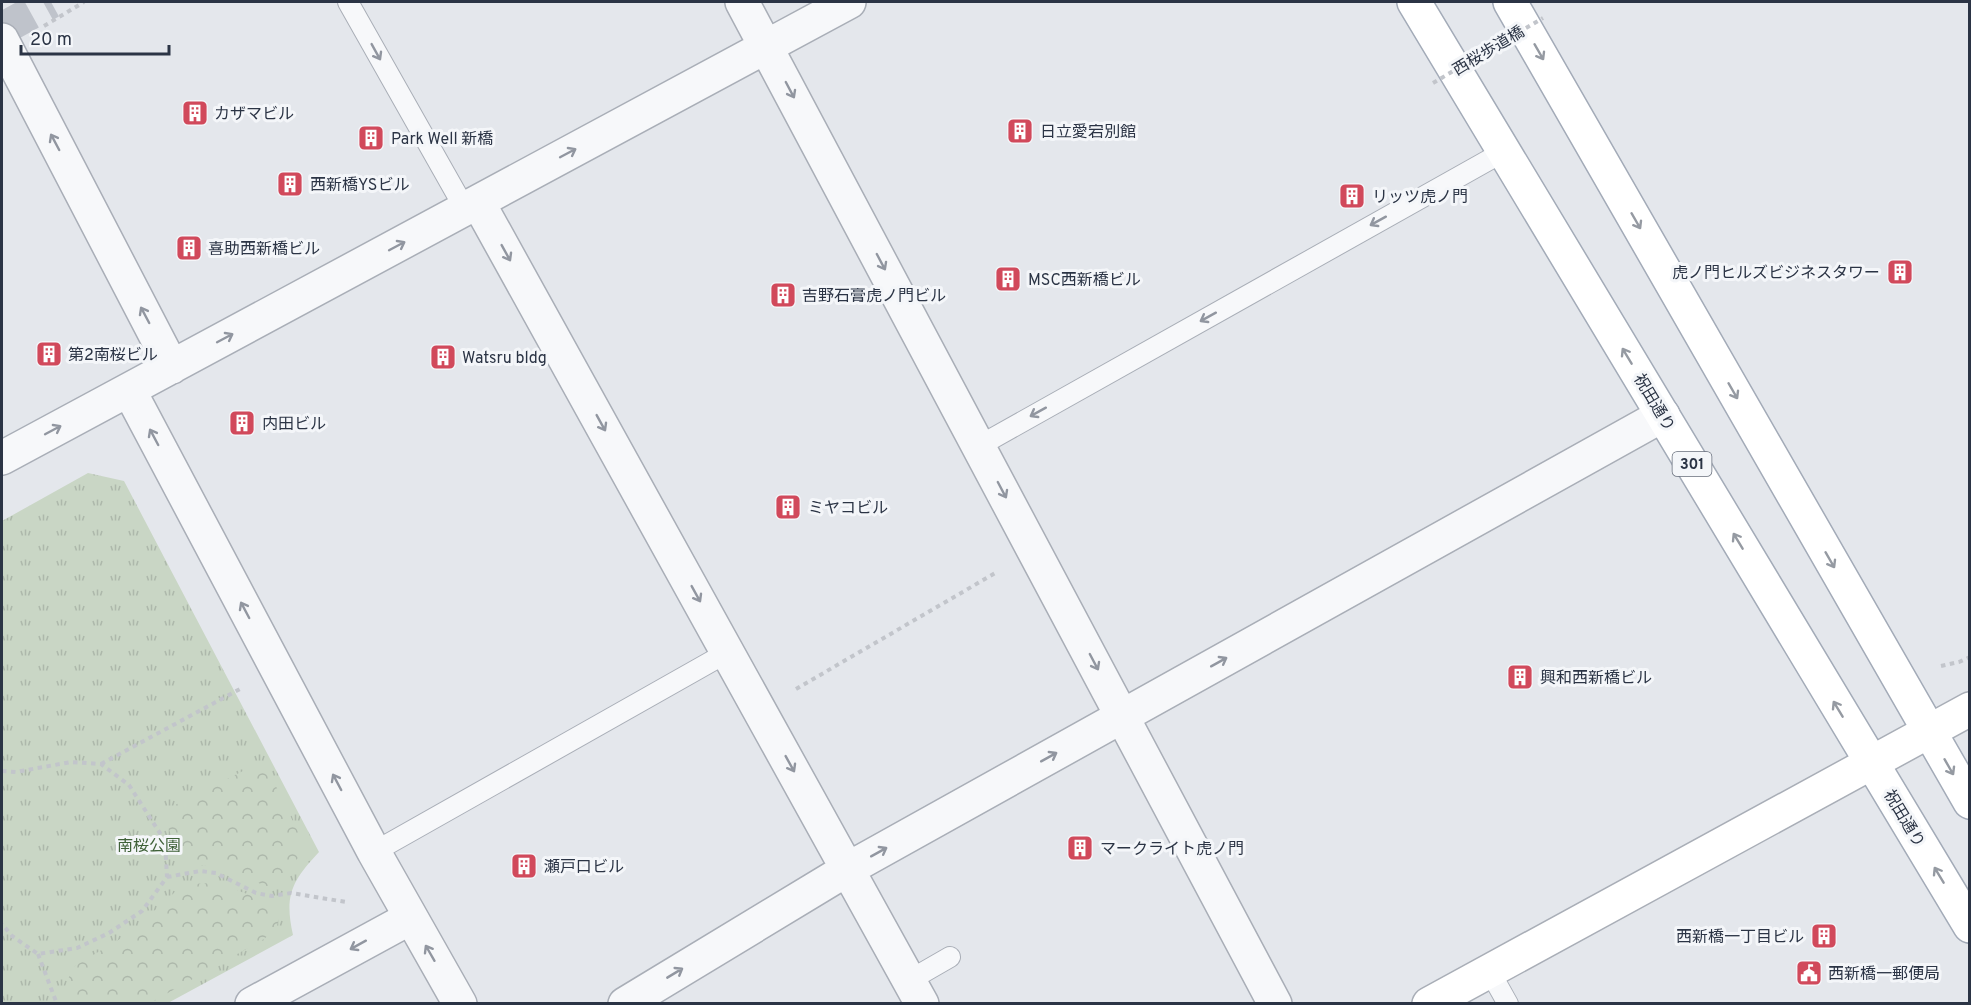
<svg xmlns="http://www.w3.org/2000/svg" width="1971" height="1005" font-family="Overpass,'Noto Sans JP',sans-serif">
	<defs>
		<pattern id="grass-tufts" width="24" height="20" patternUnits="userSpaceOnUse" patternTransform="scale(1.5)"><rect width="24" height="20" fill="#c9d6c5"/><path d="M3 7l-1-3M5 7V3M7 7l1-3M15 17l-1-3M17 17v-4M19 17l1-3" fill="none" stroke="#adb8ab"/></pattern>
		<pattern id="forest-crowns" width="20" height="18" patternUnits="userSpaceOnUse" patternTransform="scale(1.5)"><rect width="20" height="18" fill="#c9d6c5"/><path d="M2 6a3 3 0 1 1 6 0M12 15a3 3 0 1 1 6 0" fill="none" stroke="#adb8ab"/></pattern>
	</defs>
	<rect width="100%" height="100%" fill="#e4e7ec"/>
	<!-- grass -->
	<path fill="url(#grass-tufts)" d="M88,473l36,8 195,371c-27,29 -35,43 -26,83l-125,68h-166v-482z"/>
	<!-- forest -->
	<path fill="url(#forest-crowns)" d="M253,766h9l8,8 32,66c0,12 -4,19 -11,29 -25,32 -29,11 -58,0 -13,-5 -32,0 -45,-8 -7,-4 -23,-37 -23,-44 1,-5 4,-8 8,-11z
		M212,883c23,8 53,12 68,32l-4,14 -12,10 -114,64h-81l-4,-16 8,-20 57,-34 45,-41 16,-8z"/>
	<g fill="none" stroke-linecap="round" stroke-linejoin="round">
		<!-- secondary-tunnel -->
		<path stroke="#bfc3cb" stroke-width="33" stroke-dasharray="33 16" stroke-linecap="butt" d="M2,29l49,-27"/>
		<defs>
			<path id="lane" d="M348,2l117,207
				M979,446l524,-294
				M374,852l354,-200
				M1489,970l19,34
				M910,980l40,-23"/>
			<path id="street" d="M742,2l533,1002
				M2,40l170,327
				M478,202l444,802
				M129,390l245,462 86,152
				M2,458l847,-456
				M252,1004l158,-86
				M625,1004l223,-135 815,-454"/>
			<path id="secondary" d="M1429,1004l541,-295"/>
			<path id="primary" d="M1414,2l556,924
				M1510,2l460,800"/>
		</defs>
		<!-- lane casing -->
		<use href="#lane" stroke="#a9aeb7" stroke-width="22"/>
		<!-- street casing -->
		<use href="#street" stroke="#a9aeb7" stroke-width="36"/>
		<!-- secondary casing -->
		<use href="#secondary" stroke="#a9aeb7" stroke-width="36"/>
		<!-- primary casing -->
		<use href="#primary" stroke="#a3abb8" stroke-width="36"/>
		<!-- path -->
		<path stroke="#c2c5cb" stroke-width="4" stroke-dasharray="4.5 4.5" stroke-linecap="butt" d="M44,26l40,-24
			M1941,666l18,-4 11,-5
			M796,689l201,-117
			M101,764l139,-75
			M2,771l14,1 55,-10 30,2 28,21 36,56 2,36 -25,34 -33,22 -32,15 -39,6 -26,-18 -10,-12
			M167,877l33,-6 16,2 40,20 16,3 19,-3 55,9
			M38,954l19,50"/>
		<!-- lane -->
		<use href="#lane" stroke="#f7f8fa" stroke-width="20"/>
		<!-- street -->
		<use href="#street" stroke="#f7f8fa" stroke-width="33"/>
		<!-- secondary -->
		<use href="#secondary" stroke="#fff" stroke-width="33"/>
		<!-- primary -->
		<use href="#primary" stroke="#fff" stroke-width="33"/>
		<!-- path-bridge -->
		<path stroke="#c2c5cb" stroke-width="4" stroke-dasharray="4.5 4.5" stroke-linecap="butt" d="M1433,83l110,-65"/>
	</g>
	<!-- one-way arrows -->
	<defs><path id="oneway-shaft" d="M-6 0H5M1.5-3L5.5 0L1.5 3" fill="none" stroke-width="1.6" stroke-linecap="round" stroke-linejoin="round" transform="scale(1.5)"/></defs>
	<g stroke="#9196a0">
		<use href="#oneway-shaft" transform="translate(376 52) rotate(61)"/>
		<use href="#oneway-shaft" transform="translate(790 90) rotate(62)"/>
		<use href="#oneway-shaft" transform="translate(55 142) rotate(-118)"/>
		<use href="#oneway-shaft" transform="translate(568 153) rotate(-28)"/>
		<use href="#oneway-shaft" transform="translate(1378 221) rotate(151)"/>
		<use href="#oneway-shaft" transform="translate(397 246) rotate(-28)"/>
		<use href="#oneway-shaft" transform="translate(506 253) rotate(61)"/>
		<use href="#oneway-shaft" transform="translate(881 262) rotate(62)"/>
		<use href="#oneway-shaft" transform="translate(145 315) rotate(-118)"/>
		<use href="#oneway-shaft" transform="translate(1208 317) rotate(151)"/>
		<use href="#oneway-shaft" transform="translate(225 338) rotate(-28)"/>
		<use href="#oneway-shaft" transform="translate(1038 412) rotate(151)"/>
		<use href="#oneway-shaft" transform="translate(601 423) rotate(61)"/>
		<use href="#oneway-shaft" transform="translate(53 430) rotate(-28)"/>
		<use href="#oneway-shaft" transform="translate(154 437) rotate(-118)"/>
		<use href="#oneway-shaft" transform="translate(1002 490) rotate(62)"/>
		<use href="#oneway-shaft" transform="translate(696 594) rotate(61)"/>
		<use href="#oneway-shaft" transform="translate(245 610) rotate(-118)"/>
		<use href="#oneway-shaft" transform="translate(1094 662) rotate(62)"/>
		<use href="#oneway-shaft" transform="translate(1219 662) rotate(-29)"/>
		<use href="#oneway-shaft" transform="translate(1049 757) rotate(-29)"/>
		<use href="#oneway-shaft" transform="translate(790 764) rotate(61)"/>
		<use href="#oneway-shaft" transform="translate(337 782) rotate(-118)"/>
		<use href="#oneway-shaft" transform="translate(879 852) rotate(-29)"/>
		<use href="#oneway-shaft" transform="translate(358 945) rotate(151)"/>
		<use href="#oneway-shaft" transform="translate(430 953) rotate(-120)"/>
		<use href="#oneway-shaft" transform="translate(675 973) rotate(-31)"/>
	</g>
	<g stroke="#959aa2">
		<use href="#oneway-shaft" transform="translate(1539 52) rotate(60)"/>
		<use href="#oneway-shaft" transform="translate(1636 221) rotate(60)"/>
		<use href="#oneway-shaft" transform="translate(1627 356) rotate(-121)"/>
		<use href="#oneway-shaft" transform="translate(1733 391) rotate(60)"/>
		<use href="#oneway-shaft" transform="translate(1738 541) rotate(-121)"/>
		<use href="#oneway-shaft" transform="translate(1830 560) rotate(60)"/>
		<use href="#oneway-shaft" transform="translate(1838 709) rotate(-121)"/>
		<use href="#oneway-shaft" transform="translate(1949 767) rotate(60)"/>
		<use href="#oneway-shaft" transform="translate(1939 875) rotate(-121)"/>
	</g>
	<!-- icons -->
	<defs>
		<symbol id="building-square" viewBox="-11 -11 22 22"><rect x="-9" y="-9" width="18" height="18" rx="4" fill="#d1495b" stroke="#f4f6f9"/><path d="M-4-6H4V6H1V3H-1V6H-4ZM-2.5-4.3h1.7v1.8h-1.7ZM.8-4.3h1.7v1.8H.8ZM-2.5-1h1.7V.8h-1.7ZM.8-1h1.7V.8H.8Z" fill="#fff"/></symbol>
		<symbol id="civic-square" viewBox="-11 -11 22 22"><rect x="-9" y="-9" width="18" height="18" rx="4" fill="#d1495b" stroke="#f4f6f9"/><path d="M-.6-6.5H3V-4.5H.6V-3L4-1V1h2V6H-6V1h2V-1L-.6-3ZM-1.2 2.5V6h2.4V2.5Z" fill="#fff"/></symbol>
	</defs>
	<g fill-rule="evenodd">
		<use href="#building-square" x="180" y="98" width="30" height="30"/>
		<use href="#building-square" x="1005" y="116" width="30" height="30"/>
		<use href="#building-square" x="356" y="123" width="30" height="30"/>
		<use href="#building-square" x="275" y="169" width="30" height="30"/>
		<use href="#building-square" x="1337" y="181" width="30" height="30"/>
		<use href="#building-square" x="174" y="233" width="30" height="30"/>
		<use href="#building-square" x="1885" y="257" width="30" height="30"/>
		<use href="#building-square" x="993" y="264" width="30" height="30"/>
		<use href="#building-square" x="768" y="280" width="30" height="30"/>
		<use href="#building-square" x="34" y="339" width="30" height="30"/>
		<use href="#building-square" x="428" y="342" width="30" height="30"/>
		<use href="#building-square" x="227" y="408" width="30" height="30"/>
		<use href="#building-square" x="773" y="492" width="30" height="30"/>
		<use href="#building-square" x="1505" y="662" width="30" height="30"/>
		<use href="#building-square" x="1065" y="833" width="30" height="30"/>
		<use href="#building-square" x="509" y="851" width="30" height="30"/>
		<use href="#building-square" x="1809" y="921" width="30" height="30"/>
		<use href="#civic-square" x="1794" y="958" width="30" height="30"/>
	</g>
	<g text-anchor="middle" stroke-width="6" stroke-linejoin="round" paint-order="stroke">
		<!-- shield labels -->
		<rect fill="#f4f6f9" stroke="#676e7b" stroke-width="1.5" x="1672.5" y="452" width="39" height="24" rx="4.5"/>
		<g font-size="15" font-weight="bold" fill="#2b3445">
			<text x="1692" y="469">301</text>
		</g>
		<!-- street labels -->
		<g font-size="16" fill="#2b3445" stroke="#f4f6f9">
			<text transform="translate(1488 50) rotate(-31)" y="6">西桜歩道橋</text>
			<text transform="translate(1655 402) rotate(59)" y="6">祝田通り</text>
			<text transform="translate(1905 818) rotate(59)" y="6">祝田通り</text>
		</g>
		<!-- poi labels -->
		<g font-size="16" fill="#2b3445" stroke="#f4f6f9" text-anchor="start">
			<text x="214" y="119">カザマビル</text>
			<text x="1040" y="137">日立愛宕別館</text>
			<text x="391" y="144">Park Well 新橋</text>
			<text x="310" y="190">西新橋YSビル</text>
			<text x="1372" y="202">リッツ虎ノ門</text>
			<text x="208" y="254">喜助西新橋ビル</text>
			<text x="1880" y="278" text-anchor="end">虎ノ門ヒルズビジネスタワー</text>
			<text x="1028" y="285">MSC西新橋ビル</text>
			<text x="802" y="301">吉野石膏虎ノ門ビル</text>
			<text x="68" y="360">第2南桜ビル</text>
			<text x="462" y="363">Watsru bldg</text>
			<text x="262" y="429">内田ビル</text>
			<text x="808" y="513">ミヤコビル</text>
			<text x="1540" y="683">興和西新橋ビル</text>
			<text x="1100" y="854">マークライト虎ノ門</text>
			<text x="544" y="872">瀬戸口ビル</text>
			<text x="1804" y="942" text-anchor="end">西新橋一丁目ビル</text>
			<text x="1828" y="979">西新橋一郵便局</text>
		</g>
		<!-- park labels -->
		<g font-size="16" fill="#3f6138" stroke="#f4f6f9">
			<text x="149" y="851">南桜公園</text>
		</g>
	</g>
	<!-- border -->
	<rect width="1971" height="1005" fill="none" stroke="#2b3445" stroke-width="6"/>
	<!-- scale -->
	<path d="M21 45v9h148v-9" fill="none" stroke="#2b3445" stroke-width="3"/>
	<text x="30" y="45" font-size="18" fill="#2b3445" stroke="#f4f6f9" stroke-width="4.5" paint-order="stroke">20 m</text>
</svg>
